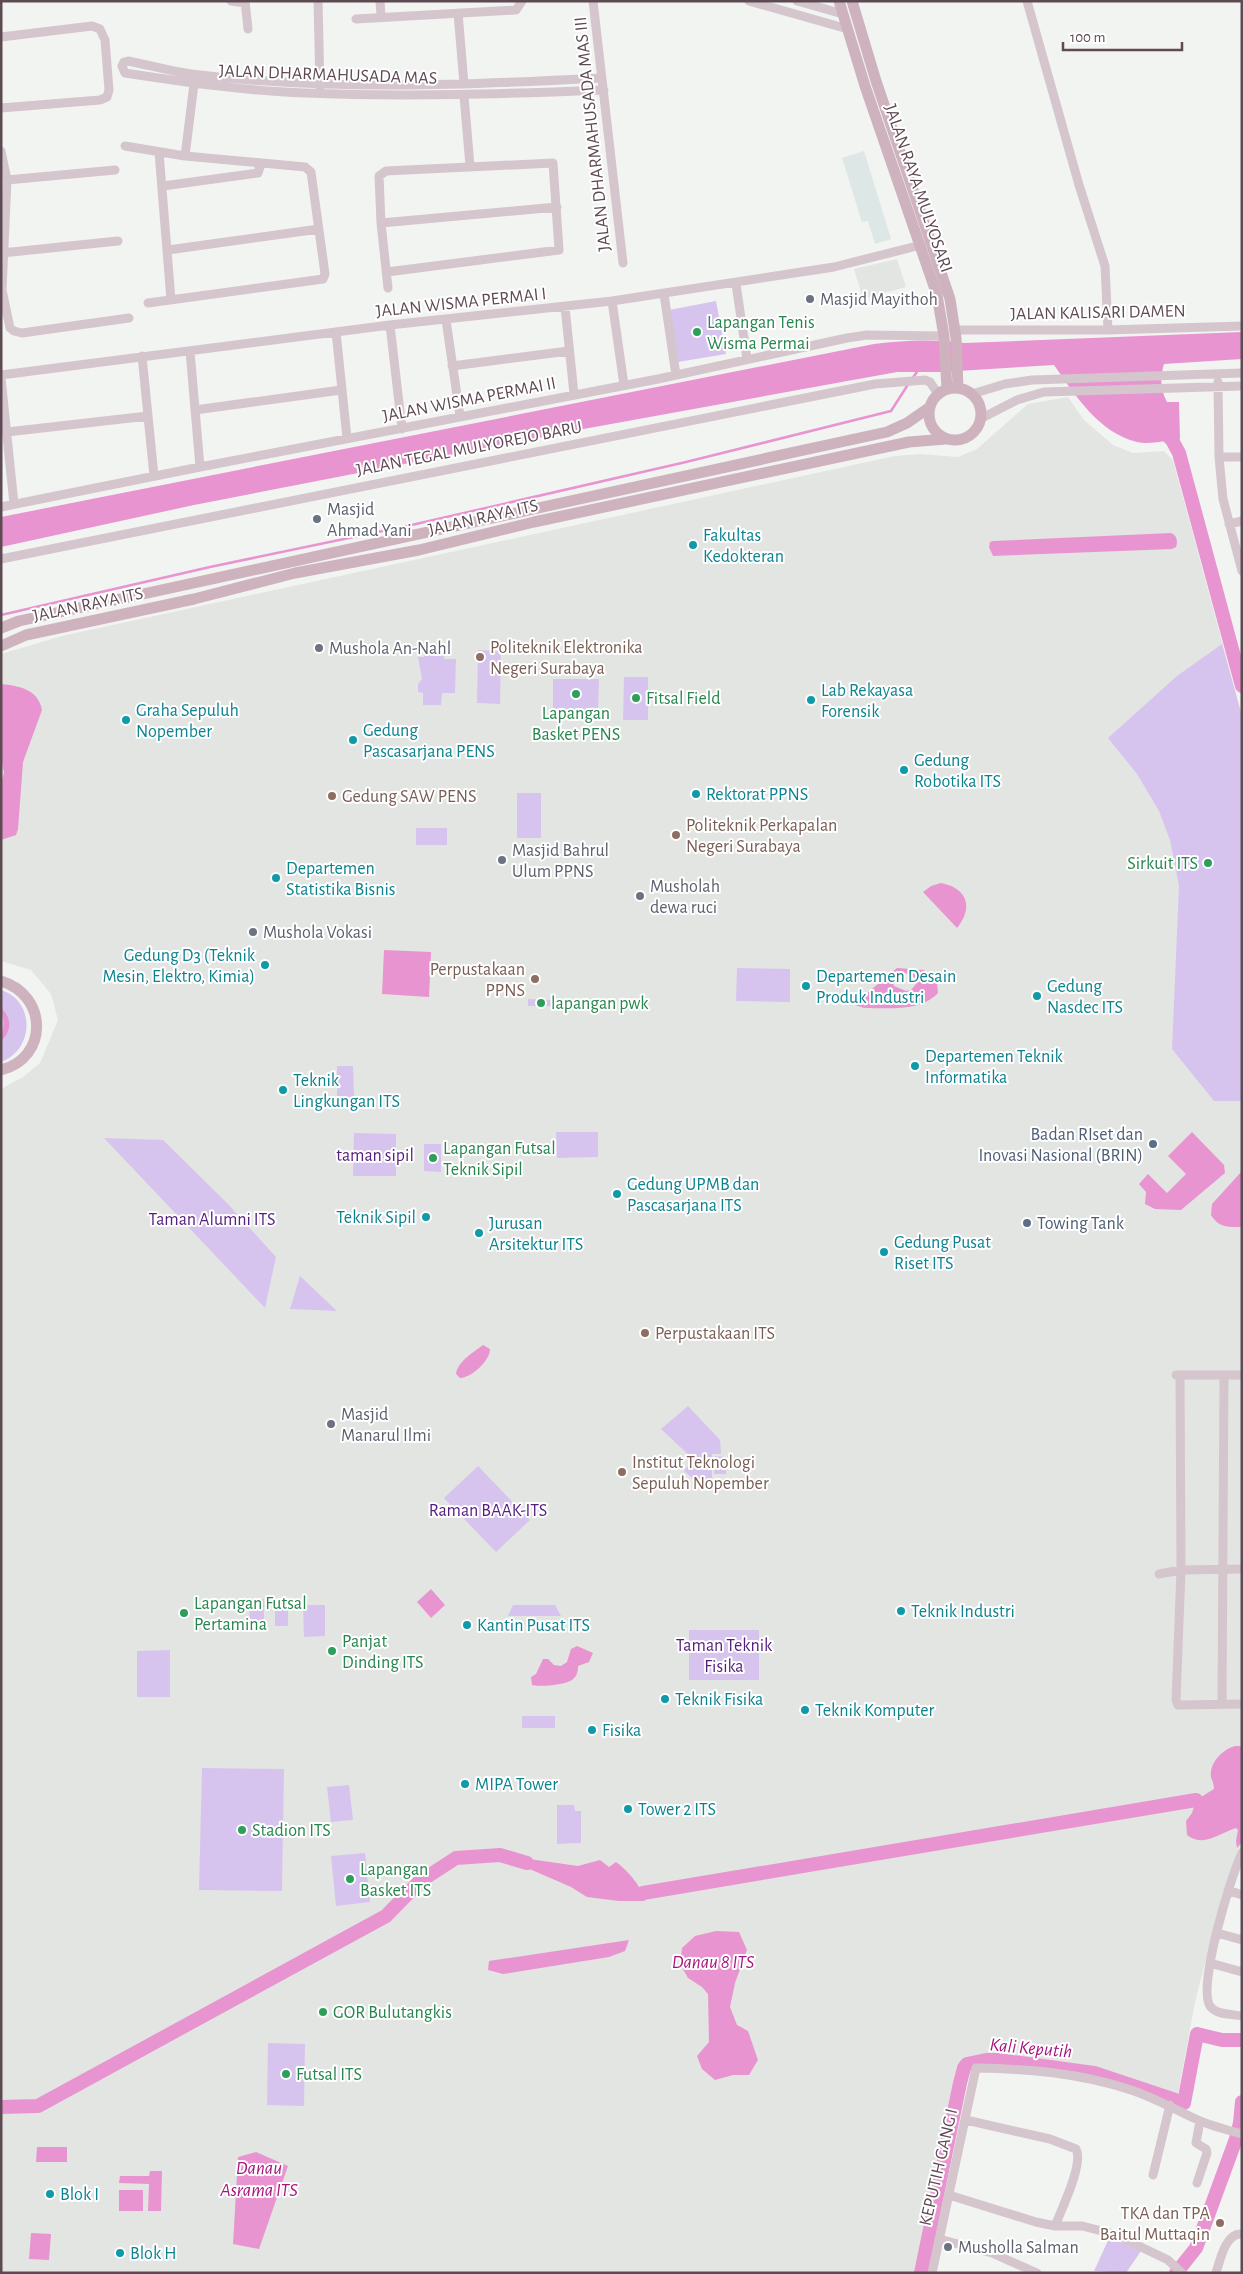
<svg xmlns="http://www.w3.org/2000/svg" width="1243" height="2274" font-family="'Alegreya Sans',sans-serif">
	<rect width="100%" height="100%" fill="#f2f4f2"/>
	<!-- commercial -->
	<path fill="#dde7e5" d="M864,151l27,88 -16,5 -7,-23 -6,1 -20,-64z"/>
	<!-- education -->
	<path fill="#e3e5e3" d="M897,259l9,28 -43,12 -9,-30z
		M1068,397l16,23 29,25 20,8 31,-2 9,9 69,256v1138l-19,38 -28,110 -17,93 -95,-29 -70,-9 -45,1 -47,215h-920v-1184l22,-12 17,-14 18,-43 -7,-26 -20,-24 -30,-9v-307l61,-18 833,-180 25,-2 38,3 19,-8 51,-45z"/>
	<!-- green -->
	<path fill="#d7c4ee" d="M716,301l10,53 -48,8 -9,-52z
		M1222,644l20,72v385h-28l-42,-52 7,-163 -9,-46 -11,-29 -22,-37 -29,-36 69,-62z
		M424,649l19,1 1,9h12l-1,34h-13l-1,12h-18v-12l-5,-1v-8l4,-5 -4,-22h6z
		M478,650l23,1 -1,53 -23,-1z
		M624,677h24v43h-25z
		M553,679h46l-1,31 -45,-1z
		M517,793h24v45h-24z
		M416,828h31v17h-31z
		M737,968l53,1v33l-54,-1z
		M1,990c35,11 33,60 0,72z
		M528,999l26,1v6h-26z
		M337,1066h16l1,31h-17z
		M556,1132h42v25l-41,1z
		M354,1133l42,1v42h-43z
		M104,1138l59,2 65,64 48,53 -11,51z
		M424,1144h17v28l-17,-1z
		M300,1276l37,35 -47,-2z
		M688,1406l32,34 1,14h-9v24l-10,9 -18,-16 9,-12 -32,-30z
		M715,1456l11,1v17h-12z
		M478,1466l52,54 -34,32 -52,-54z
		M250,1599h14v26h-15z
		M275,1600h13v26h-13z
		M303,1605h22v31l-21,1z
		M513,1605h42l6,11h-53z
		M689,1630h70v50h-70z
		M170,1650v47h-33v-46z
		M522,1716h33v12h-33z
		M202,1768l82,1 -2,122 -83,-1z
		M349,1785l4,35 -22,2 -4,-35z
		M557,1805h17l1,6h6v32l-24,1z
		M365,1853l5,49 -34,4 -5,-50z
		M268,2043l37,1 -1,62 -37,-1z
		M1110,2236l31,15 -15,22 -32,-2z"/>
	<!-- water -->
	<path fill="#e894d0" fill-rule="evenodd" d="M1242,332v27l-78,5c-4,14 -4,25 3,38h12l1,37c-13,1 -30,6 -43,3 -38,-9 -62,-47 -83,-77l-113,7h-44l-308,56 -395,77 -193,42v-30l873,-173c31,-4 60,-5 91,-1z
		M1171,533c6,2 7,9 5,14l-4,2 -179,7 -4,-9 1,-5 3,-1z
		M1,684c18,2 37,5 41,26l-19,52 -5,67 -2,6 -15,5v-57l3,-10 -3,-15z
		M941,883c26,5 33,24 16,45l-34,-36 8,-6z
		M384,950l47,2 -2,45 -47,-3z
		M897,968l27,2 13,12 1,11c-18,19 -50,15 -74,15l-9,-3 4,-5zM904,973l5,1 6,4 1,6 -5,6 -5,1 -12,-5 -1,-5z
		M1,1008c11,10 11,23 0,33l3,-18z
		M1192,1132l32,33 1,8 -44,37 -26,-1 -10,-5 1,-12 -7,-8 9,-10 19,19 19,-19 -18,-18z
		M1242,1171v56c-14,0 -23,1 -31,-12l1,-11z
		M483,1345l7,4c0,12 -19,29 -30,29l-4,-4c2,-13 18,-22 27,-29z
		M431,1589l14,16 -14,13 -14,-16z
		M577,1646l16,7 -4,9 -11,4c0,6 -1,10 -6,14 -7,5 -33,7 -40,5l-1,-8 5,-3 7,-15h5l6,6 7,1 6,-4 4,-13z
		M1235,1746h7v96l-5,6 -1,-7 2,-11 -2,-2c-17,5 -32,20 -49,7l-1,-14 6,-8 4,-13 18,-11c0,-5 -2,-8 -3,-12 -2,-14 12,-28 24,-31z
		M529,1859l49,7 22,-6 9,7 7,-5c13,10 24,22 29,39h-26l-32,-4 -16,-10 -46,-20z
		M716,1931l23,1 8,18 -12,33 -5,24 7,18 11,6 10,29 -9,15h-16l-18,5 -13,-11 -5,-13 12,-14 -1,-48 -6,-7 -14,-9 -8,-14 2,-16 13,-12z
		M629,1940l-4,11 -16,6 -106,17 -15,-4 1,-9z
		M37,2147h30v15h-31z
		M256,2152l32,14 -29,83 -26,-5 5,-87z
		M150,2171h12l-1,40h-13l1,-27 -30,-1 1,-7h29z
		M119,2190h24v21h-24z
		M31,2233l20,1 -2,26 -20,-1z"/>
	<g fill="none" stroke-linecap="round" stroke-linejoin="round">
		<!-- stream -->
		<path stroke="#e894d0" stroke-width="2.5" d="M912,379l7,-10
			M1,615l209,-48 206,-43 270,-62 205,-51 18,-28"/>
		<!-- river -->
		<path stroke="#e894d0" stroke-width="14" d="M1159,427l13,13 7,13 63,233
			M643,1893l553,-93
			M1,2107l37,-1 348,-190 33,-34 37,-24 44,-3 27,8
			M921,2273l39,-190 4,-15 3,-4 19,-4h12l96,13 90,30 13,-69 25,6h20
			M1176,2273l20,-25 40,-109 4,-16 2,-21"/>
		<!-- minor -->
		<path stroke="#d5c6cd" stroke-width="9" d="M231,1l14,2
			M245,1l3,28
			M318,1l2,87
			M380,1l1,15
			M593,1l30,262
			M749,1l99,28
			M797,1l46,13
			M1027,1l52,184 26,81 3,64
			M458,13l6,71
			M356,19l160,-9 6,-9
			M1,37l91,-11 8,3 5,11 4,50 -2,7 -7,3 -99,8
			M602,78c-137,7 -275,13 -411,-4 -21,-3 -42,-9 -63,-13l-4,1 -2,4 3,7c60,9 120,18 180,20 100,4 199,1 299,-3
			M464,96l6,70
			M125,146l60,10 120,11 6,5 14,102 -2,5 -175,24
			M1,151l6,29 -5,110 8,38 4,3 8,2 107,-15
			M159,152l12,148
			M185,156l9,-72
			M7,180l108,-10
			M163,186l95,-13 2,-6 -4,-4
			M381,223l176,-16
			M168,250l151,-21
			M2,253l116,-12
			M387,272l172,-22 -6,-87 -167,8 -7,5 2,47 7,65
			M736,284l11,75
			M664,294l12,81
			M612,301l12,84
			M565,307l9,87
			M446,320l14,96
			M390,325l12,104
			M955,330h153l134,-4
			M336,332l11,106
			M190,351l10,116
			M142,356l12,120
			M452,366l117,-15
			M1,375l389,-50 222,-24 222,-34 87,-22
			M1,378l13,126
			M1218,382l1,75 4,42 19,72
			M972,394l33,-10 27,-4 210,-7
			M195,410l146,-20
			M980,419l37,-19 27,-8 198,-6
			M7,432l141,-16
			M1219,457h23
			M1,507l199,-40 458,-88 189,-41 20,-3 77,1
			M1229,524l13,-3
			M1,559l874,-175 50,-4 5,2 8,12
			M1176,1375h66
			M1180,1375l1,195 -5,130 2,5 64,-1
			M1159,1574l22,-4 61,-1
			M1222,1704l2,-328
			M1242,1853c-11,22 -45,134 -32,153 6,9 22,8 32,10
			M1228,1890l14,5
			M1217,1933l25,7
			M1210,1963l32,9
			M966,2120l84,19 26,10c8,15 -15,61 -21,77
			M1153,2175l17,-70
			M1197,2183l10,-30 -1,-4 -10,-6 4,-22
			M949,2195l87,27 19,4h27l32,8 54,26 14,13
			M939,2239l53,14 45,20
			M932,2273l44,-205c54,1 104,5 155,22 24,8 45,20 67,30 14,6 29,10 44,14
			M1216,2273c4,-13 10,-41 26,-39"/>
		<!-- major -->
		<path stroke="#ceb3bf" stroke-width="11" d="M839,1l26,85 72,209 7,41 3,53
			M852,1l24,80 74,218 6,39 2,50
			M929 414a26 26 0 1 1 52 0a26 26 0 1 1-52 0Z
			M1,628l18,-7 868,-189 20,-9 23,-16
			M1,646l25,-11 168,-36 101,-26 124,-23 115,-28 375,-80 37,-3
			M1,981c47,14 48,77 0,89"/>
	</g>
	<!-- markers -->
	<g fill="#6b7280" stroke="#fff" stroke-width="2">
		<circle cx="810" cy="299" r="5"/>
		<circle cx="317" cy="519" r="5"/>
		<circle cx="319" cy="648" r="5"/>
		<circle cx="502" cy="860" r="5"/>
		<circle cx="640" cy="896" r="5"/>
		<circle cx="253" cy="932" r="5"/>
		<circle cx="331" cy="1424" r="5"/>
		<circle cx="948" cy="2247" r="5"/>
	</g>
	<g fill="#2e9e5b" stroke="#fff" stroke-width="2">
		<circle cx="697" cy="332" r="5"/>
		<circle cx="576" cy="694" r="5"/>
		<circle cx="636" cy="698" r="5"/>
		<circle cx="1208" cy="863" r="5"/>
		<circle cx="541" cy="1003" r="5"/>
		<circle cx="433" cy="1158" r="5"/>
		<circle cx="184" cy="1613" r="5"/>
		<circle cx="332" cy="1651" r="5"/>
		<circle cx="242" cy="1830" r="5"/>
		<circle cx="350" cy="1879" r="5"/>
		<circle cx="323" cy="2012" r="5"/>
		<circle cx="286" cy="2074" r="5"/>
	</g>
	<g fill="#0f9aa8" stroke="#fff" stroke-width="2">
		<circle cx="693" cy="545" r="5"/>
		<circle cx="811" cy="700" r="5"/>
		<circle cx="126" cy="720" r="5"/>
		<circle cx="353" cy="740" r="5"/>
		<circle cx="904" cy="770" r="5"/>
		<circle cx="696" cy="794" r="5"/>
		<circle cx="276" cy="878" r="5"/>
		<circle cx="265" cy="965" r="5"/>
		<circle cx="806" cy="986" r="5"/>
		<circle cx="1037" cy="996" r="5"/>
		<circle cx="915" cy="1066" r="5"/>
		<circle cx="283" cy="1090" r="5"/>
		<circle cx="617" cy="1194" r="5"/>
		<circle cx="426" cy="1217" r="5"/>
		<circle cx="479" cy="1233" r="5"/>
		<circle cx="884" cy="1252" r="5"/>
		<circle cx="901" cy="1611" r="5"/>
		<circle cx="467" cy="1625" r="5"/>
		<circle cx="665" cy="1699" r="5"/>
		<circle cx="805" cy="1710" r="5"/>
		<circle cx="592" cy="1730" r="5"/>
		<circle cx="465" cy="1784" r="5"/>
		<circle cx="628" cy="1809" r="5"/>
		<circle cx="50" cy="2194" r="5"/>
		<circle cx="120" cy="2253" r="5"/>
	</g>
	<g fill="#8d6e63" stroke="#fff" stroke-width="2">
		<circle cx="480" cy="657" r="5"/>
		<circle cx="332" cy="796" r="5"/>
		<circle cx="676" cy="835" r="5"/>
		<circle cx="535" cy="979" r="5"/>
		<circle cx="645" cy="1333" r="5"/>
		<circle cx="622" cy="1472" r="5"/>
		<circle cx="1220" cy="2223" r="5"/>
	</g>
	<g fill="#5c6f8a" stroke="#fff" stroke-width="2">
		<circle cx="1153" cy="1144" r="5"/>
		<circle cx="1027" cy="1223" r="5"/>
	</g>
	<g text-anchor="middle" stroke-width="4" stroke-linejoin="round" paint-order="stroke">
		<!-- street labels -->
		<g font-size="18" fill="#5e4a53" stroke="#fff">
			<text transform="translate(328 74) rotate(2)" y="6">JALAN DHARMAHUSADA MAS</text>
			<text transform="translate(592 134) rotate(-96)" y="6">JALAN DHARMAHUSADA MAS III</text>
			<text transform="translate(919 188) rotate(71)" y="6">JALAN RAYA MULYOSARI</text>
			<text transform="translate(461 302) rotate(-6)" y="6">JALAN WISMA PERMAI I</text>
			<text transform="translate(1098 312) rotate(-1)" y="6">JALAN KALISARI DAMEN</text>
			<text transform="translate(469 399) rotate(-11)" y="6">JALAN WISMA PERMAI II</text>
			<text transform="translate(469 448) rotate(-11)" y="6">JALAN TEGAL MULYOREJO BARU</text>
			<text transform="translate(483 517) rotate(-13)" y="6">JALAN RAYA ITS</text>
			<text transform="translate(88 604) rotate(-12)" y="6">JALAN RAYA ITS</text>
			<text transform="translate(938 2167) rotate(-77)" y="6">KEPUTIH GANG I</text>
		</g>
		<!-- worship labels -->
		<g font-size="18" fill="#5b616d" stroke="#fff" text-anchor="start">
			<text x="820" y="305">Masjid Mayithoh</text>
			<text x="327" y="515">Masjid<tspan x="327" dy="21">Ahmad Yani</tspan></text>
			<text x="329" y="654">Mushola An-Nahl</text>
			<text x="512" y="856">Masjid Bahrul<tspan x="512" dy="21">Ulum PPNS</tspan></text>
			<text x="650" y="892">Musholah<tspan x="650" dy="21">dewa ruci</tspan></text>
			<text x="263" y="938">Mushola Vokasi</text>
			<text x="341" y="1420">Masjid<tspan x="341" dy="21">Manarul Ilmi</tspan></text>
			<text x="958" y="2253">Musholla Salman</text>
		</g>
		<!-- leisure labels -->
		<g font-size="18" fill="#27864d" stroke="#fff" text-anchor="start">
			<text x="707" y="328">Lapangan Tenis<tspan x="707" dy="21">Wisma Permai</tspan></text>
			<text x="646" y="704">Fitsal Field</text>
			<text x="576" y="719" text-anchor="middle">Lapangan<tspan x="576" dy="21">Basket PENS</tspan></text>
			<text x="1198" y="869" text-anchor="end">Sirkuit ITS</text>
			<text x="551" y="1009">lapangan pwk</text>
			<text x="443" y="1154">Lapangan Futsal<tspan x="443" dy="21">Teknik Sipil</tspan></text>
			<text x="194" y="1609">Lapangan Futsal<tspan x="194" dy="21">Pertamina</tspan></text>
			<text x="342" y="1647">Panjat<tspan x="342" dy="21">Dinding ITS</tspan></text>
			<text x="252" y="1836">Stadion ITS</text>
			<text x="360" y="1875">Lapangan<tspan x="360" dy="21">Basket ITS</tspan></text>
			<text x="333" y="2018">GOR Bulutangkis</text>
			<text x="296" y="2080">Futsal ITS</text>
		</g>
		<!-- culture labels -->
		<g font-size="18" fill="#0d838f" stroke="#fff" text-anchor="start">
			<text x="703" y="541">Fakultas<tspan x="703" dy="21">Kedokteran</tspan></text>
			<text x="821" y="696">Lab Rekayasa<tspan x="821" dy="21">Forensik</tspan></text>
			<text x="136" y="716">Graha Sepuluh<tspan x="136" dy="21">Nopember</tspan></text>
			<text x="363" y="736">Gedung<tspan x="363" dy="21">Pascasarjana PENS</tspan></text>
			<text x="914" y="766">Gedung<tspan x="914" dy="21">Robotika ITS</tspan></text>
			<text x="706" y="800">Rektorat PPNS</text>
			<text x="286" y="874">Departemen<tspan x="286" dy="21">Statistika Bisnis</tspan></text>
			<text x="255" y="961" text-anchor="end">Gedung D3 (Teknik<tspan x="255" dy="21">Mesin, Elektro, Kimia)</tspan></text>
			<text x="816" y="982">Departemen Desain<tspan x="816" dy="21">Produk Industri</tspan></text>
			<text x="1047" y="992">Gedung<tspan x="1047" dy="21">Nasdec ITS</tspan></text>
			<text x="925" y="1062">Departemen Teknik<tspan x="925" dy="21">Informatika</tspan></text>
			<text x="293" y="1086">Teknik<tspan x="293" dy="21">Lingkungan ITS</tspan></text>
			<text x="627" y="1190">Gedung UPMB dan<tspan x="627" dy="21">Pascasarjana ITS</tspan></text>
			<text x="416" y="1223" text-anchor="end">Teknik Sipil</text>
			<text x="489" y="1229">Jurusan<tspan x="489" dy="21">Arsitektur ITS</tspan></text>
			<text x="894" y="1248">Gedung Pusat<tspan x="894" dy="21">Riset ITS</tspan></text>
			<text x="911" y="1617">Teknik Industri</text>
			<text x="477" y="1631">Kantin Pusat ITS</text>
			<text x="675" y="1705">Teknik Fisika</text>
			<text x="815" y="1716">Teknik Komputer</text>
			<text x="602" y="1736">Fisika</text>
			<text x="475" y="1790">MIPA Tower</text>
			<text x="638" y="1815">Tower 2 ITS</text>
			<text x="60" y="2200">Blok I</text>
			<text x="130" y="2259">Blok H</text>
		</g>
		<!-- education labels -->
		<g font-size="18" fill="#785e54" stroke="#fff" text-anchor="start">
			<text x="490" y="653">Politeknik Elektronika<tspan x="490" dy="21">Negeri Surabaya</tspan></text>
			<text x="342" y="802">Gedung SAW PENS</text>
			<text x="686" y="831">Politeknik Perkapalan<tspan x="686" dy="21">Negeri Surabaya</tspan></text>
			<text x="525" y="975" text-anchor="end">Perpustakaan<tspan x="525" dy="21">PPNS</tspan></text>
			<text x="655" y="1339">Perpustakaan ITS</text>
			<text x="632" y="1468">Institut Teknologi<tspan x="632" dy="21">Sepuluh Nopember</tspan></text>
			<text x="1210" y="2219" text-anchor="end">TKA dan TPA<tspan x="1210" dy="21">Baitul Muttaqin</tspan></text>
		</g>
		<!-- service labels -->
		<g font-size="18" fill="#4e5e75" stroke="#fff" text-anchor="end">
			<text x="1143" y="1140">Badan RIset dan<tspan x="1143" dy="21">Inovasi Nasional (BRIN)</tspan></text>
			<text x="1037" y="1229" text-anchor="start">Towing Tank</text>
		</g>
		<!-- park labels -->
		<g font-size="18" fill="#551d7d" stroke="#fff">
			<text x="375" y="1161">taman sipil</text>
			<text x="212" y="1225">Taman Alumni ITS</text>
			<text x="488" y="1516">Raman BAAK-ITS</text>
			<text x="724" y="1651">Taman Teknik<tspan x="724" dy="21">Fisika</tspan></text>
		</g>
		<!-- water labels -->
		<g font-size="19" font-style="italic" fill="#a6157c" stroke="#fff">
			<text x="713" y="1968">Danau 8 ITS</text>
			<text transform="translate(1031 2047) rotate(5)" y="7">Kali Keputih</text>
			<text x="259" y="2174">Danau<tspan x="259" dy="22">Asrama ITS</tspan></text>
		</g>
	</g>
	<!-- border -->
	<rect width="1243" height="2274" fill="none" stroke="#5e4a53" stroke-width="5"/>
	<!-- scale -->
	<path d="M1063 42v8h119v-8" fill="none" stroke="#5e4a53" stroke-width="2.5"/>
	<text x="1070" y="42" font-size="15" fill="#5e4a53" stroke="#ffffff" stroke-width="4" paint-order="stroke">100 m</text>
</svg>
